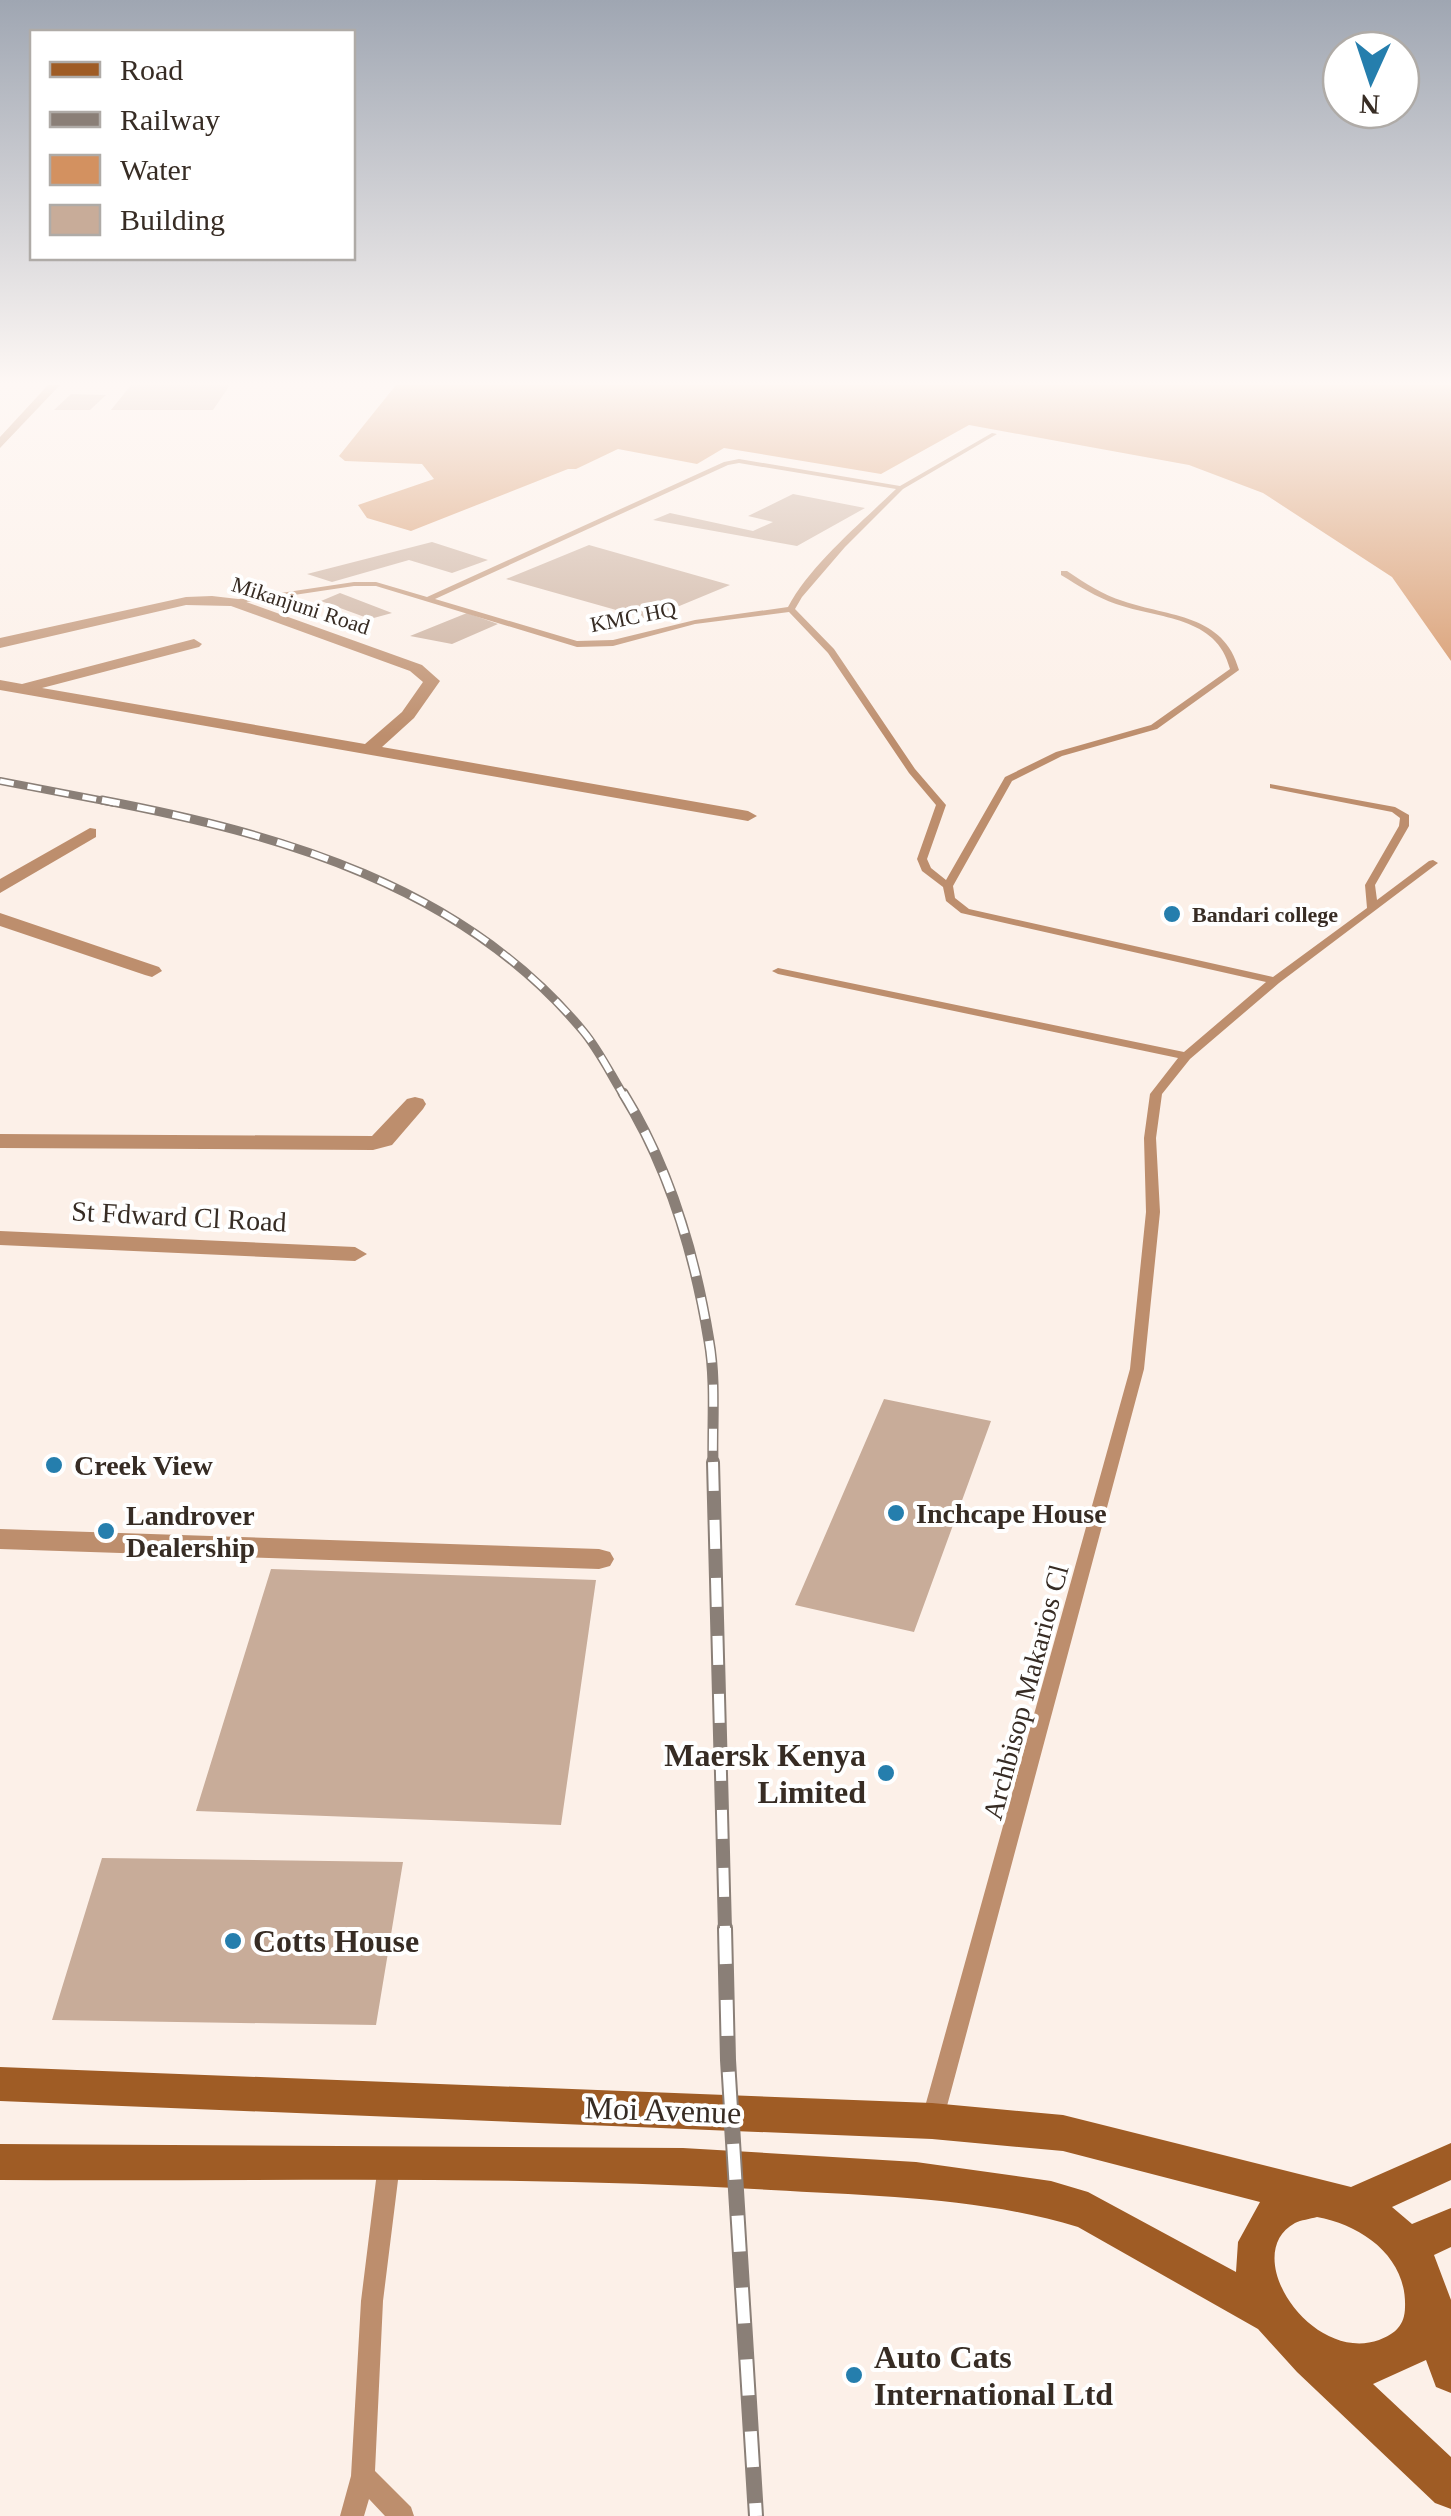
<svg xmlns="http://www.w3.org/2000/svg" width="1451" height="2516" font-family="Georgia,serif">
	<rect width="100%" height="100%" fill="#fcf0e8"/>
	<!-- water -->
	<path fill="#d39160" d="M396,385h1055v276l-59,-84 -129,-84 -74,-28 -220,-40 -88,49 -157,-26 -27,16 -79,-15 -42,20h-8l-157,62 -44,-13 -9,-13 76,-26 -12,-15 -77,-3 -6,-5z"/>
	<!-- building -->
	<path fill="#c8ac99" d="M131,385h99l-17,25h-102z
		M71,394l35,1 -16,15h-36z
		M793,494l72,14 -68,38 -144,-26 17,-7 83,18 20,-9 -25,-6z
		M432,542l56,18 -36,13 -43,-13 -77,22 -25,-8z
		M589,545l141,40 -82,34 -142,-40z
		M340,593l52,20 -22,6 -49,-18z
		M467,613l31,11 -46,20 -42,-8z
		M884,1399l107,22 -77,211 -119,-27z
		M271,1569l325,11 -35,245 -365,-14z
		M102,1858l301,4 -27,163 -324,-5z"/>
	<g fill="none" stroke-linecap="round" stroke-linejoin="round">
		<!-- service -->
		<path fill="#bd8e6d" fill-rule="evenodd" d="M992,433l5,1 -94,55 -58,58 -43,50 -7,12 39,40 81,120 31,36 -19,54 4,9 15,12 59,-103 51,-25 95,-27 79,-56c-13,-53 -71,-50 -114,-65 -20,-7 -37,-18 -55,-29v-4h6c18,12 36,24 56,30 46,16 101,13 116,69l-82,59 -95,27 -50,25 -59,105 2,12 14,11 304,68 94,-69 -2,-23 34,-59 1,-8 -8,-6 -122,-24v-4l125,23 14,8v11l-34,59 2,15 52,-39 4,-1 5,3 -159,120 -89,76 -28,35 -6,44 4,74 -16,157 -201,752 -3,7 -8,3 -8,-3 -3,-7 209,-752 16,-157 -2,-74 6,-44 28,-36 -400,-84 -6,-3 6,-3 406,84 82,-70 -305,-69 -15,-12 -3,-14 -21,-16 -5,-12 19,-54 -27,-32 -81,-120 -39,-41 -94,12 -82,22 -36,1 -201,-61h-22l-121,18 -4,-2 4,-2 121,-18h22l51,15 297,-135 15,-3 161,27zM739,463l157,26c-35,34 -85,75 -108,118l-93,13 -82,20 -36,1 -142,-42 293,-134z
			M389,2154l8,3 3,7 -17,137 -8,170 36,36 3,9h-29l-16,-17 -5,17h-24l11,-40 10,-175 17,-137 3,-7z"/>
		<!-- minor -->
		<path fill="#bd8e6d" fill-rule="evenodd" d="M48,385h12l-60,63v-11z
			M212,596l26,3 184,66 18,16 -26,37 -32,29 366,64 9,5 -9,5 -748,-131v-10l22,4 172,-45 8,5 -3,3 -157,41 323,56 37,-32 21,-30 -13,-11 -179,-65 -45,-1 -186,43v-10l186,-41z
			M90,828l6,1v8l-96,56v-14z
			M0,913l159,54 3,4 -10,6 -7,-2 -145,-49z
			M415,1097l8,2 3,5 -3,5 -31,36 -19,5 -373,-2v-14l372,2 35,-37z
			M0,1231l355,16 12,7 -12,7 -355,-16z
			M0,1529l599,20 11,3 4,7 -4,7 -11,3 -599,-20z"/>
		<!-- secondary -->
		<path fill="#9f5c25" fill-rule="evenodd" d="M0,2067l932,36 131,12 288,72 100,-44v37l-59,27 20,17 39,-16v39l-17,8 17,45v93l-15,-6 -10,-27 -53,24 78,73v52l-16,-6 -138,-131 -39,-43 -180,-102c-98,-30 -205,-31 -307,-37 -256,-16 -514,-8 -771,-10v-36l683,4 233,14 135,19 37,11 148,80 2,-30 22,-40 -197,-51 -131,-12 -932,-38zM1317,2217c45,8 90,40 88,90 0,18 -10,27 -26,33 -68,24 -141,-86 -84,-117 6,-3 15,-4 22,-6z"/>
		<defs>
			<path id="rail-far4" d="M0,781l115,22"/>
			<path id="rail-far3" d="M102,800c178,34 360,85 481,231 16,19 28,44 41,65"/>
			<path id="rail-far2" d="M623,1093c46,74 72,162 86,248 7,39 3,84 4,124"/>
			<path id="rail-far1" d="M713,1462l12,468"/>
			<path id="rail" d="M725,1928l3,132 28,456"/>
		</defs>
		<!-- rail-far4 casing -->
		<use href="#rail-far4" stroke="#8a7f77" stroke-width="8"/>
		<!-- rail-far3 casing -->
		<use href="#rail-far3" stroke="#8a7f77" stroke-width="9"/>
		<!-- rail-far2 casing -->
		<use href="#rail-far2" stroke="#8a7f77" stroke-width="11"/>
		<!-- rail-far1 casing -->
		<use href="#rail-far1" stroke="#8a7f77" stroke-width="14"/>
		<!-- rail casing -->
		<use href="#rail" stroke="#8a7f77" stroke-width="16"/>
		<!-- rail-far4 -->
		<use href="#rail-far4" stroke="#fff" stroke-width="5" stroke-dasharray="14" stroke-linecap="butt"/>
		<!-- rail-far3 -->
		<use href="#rail-far3" stroke="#fff" stroke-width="6" stroke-dasharray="18" stroke-linecap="butt"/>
		<!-- rail-far2 -->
		<use href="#rail-far2" stroke="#fff" stroke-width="8" stroke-dasharray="22" stroke-linecap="butt"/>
		<!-- rail-far1 -->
		<use href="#rail-far1" stroke="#fff" stroke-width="10" stroke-dasharray="29" stroke-linecap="butt"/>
		<!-- rail -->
		<use href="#rail" stroke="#fff" stroke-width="12" stroke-dasharray="36" stroke-linecap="butt"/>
	</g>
	<!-- sky -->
	<linearGradient id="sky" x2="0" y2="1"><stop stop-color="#9fa6b2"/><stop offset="0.52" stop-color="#fef8f5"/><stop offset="1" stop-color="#fef8f5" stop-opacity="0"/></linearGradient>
	<rect width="1451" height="737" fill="url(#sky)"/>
	<!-- markers -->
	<g fill="#257ead" stroke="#fff" stroke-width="4">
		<circle cx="1172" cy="914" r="10"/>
		<circle cx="54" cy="1465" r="10"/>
		<circle cx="896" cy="1513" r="10"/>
		<circle cx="106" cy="1531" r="10"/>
		<circle cx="886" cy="1773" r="10"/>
		<circle cx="233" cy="1941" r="10"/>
		<circle cx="854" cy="2375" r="10"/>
	</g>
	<g text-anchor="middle" stroke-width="8" stroke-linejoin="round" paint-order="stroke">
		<!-- far-street labels -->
		<g font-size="22" fill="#372c24" stroke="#fff">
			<text transform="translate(301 605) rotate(18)" y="8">Mikanjuni Road</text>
			<text transform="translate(633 616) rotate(-11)" y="8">KMC HQ</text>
		</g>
		<!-- far-poi labels -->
		<g font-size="22" font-weight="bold" fill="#372c24" stroke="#fff" text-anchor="start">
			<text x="1192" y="922">Bandari college</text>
		</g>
		<!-- street labels -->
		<g font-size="28" fill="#372c24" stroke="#fff">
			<text transform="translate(179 1216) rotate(3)" y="10">St Fdward Cl Road</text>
			<text transform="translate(1025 1692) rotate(-75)" y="10">Archbisop Makarios Cl</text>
		</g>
		<!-- poi labels -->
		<g font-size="28" font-weight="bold" fill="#372c24" stroke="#fff" text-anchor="start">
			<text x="74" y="1475">Creek View</text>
			<text x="916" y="1523">Inchcape House</text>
			<text x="126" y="1525">Landrover<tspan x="126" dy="32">Dealership</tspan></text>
		</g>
		<!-- near-poi labels -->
		<g font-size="32" font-weight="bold" fill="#372c24" stroke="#fff" text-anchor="start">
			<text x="866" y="1766" text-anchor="end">Maersk Kenya<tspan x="866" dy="37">Limited</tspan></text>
			<text x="253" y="1952">Cotts House</text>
			<text x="874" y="2368">Auto Cats<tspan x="874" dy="37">International Ltd</tspan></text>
		</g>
		<!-- near-street labels -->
		<g font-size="32" fill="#372c24" stroke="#fff">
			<text transform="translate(663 2110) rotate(2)" y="11">Moi Avenue</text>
		</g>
	</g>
	<!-- legend -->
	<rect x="30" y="30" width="325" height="230" fill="#ffffff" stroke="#afaba7" stroke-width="2.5"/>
	<rect x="50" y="62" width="50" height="15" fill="#9f5c25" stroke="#afaba7" stroke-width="2.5"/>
	<text x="120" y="80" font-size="30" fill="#372c24">Road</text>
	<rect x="50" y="112" width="50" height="15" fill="#8a7f77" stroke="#afaba7" stroke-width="2.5"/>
	<text x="120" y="130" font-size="30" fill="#372c24">Railway</text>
	<rect x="50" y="155" width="50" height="30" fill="#d39160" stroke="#afaba7" stroke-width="2.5"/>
	<text x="120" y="180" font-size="30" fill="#372c24">Water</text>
	<rect x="50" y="205" width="50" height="30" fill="#c8ac99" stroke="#afaba7" stroke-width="2.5"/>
	<text x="120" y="230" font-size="30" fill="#372c24">Building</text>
	<!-- north arrow -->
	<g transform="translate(1371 80) rotate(183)"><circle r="48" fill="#ffffff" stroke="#afaba7" stroke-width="2.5"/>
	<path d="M0-8L18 38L0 25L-18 38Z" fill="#257ead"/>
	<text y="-15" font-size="28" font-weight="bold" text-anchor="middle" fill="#372c24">N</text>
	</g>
</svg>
